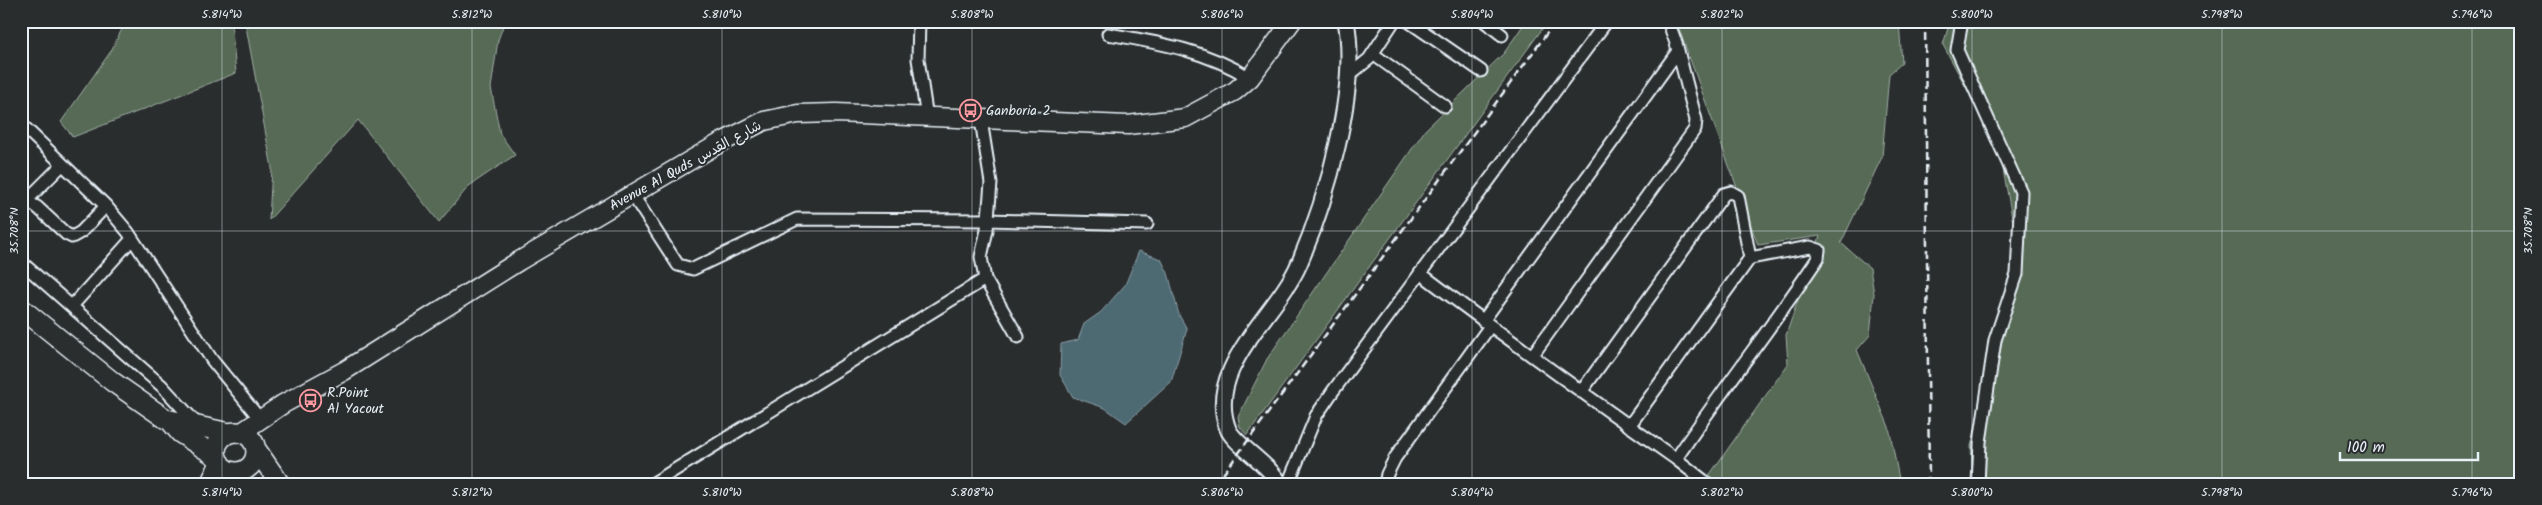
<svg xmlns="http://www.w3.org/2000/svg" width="2542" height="505" font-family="Kalam,'Playpen Sans Arabic',sans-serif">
	<rect width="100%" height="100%" fill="#2a2d2e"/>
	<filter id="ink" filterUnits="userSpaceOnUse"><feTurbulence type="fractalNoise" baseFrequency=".02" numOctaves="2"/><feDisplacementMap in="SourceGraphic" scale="10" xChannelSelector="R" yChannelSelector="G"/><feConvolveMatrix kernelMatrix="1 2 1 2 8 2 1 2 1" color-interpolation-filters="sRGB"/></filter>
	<g filter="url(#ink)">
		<!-- green -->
		<path fill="#576a55" stroke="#a0aea6" d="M126,21h105l5,52 -163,64 -12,-15 50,-71z
			M245,21h260l-7,19 -7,48 9,46 15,21 -46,31 -30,36 -81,-102 -89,100 3,-52z
			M1526,21h22l-301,414 -7,-8 -2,-10 29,-58 158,-229 79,-77z
			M1676,21h223l3,42 -13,11 -7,83 -41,86 29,25 4,26 -4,41 -13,15 32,77 11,57h-197l85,-120 -2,-29 34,-99 -62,9z
			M1950,21h571v463h-548l-2,-38 48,-162 2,-19 -22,-117 -56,-103z"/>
		<!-- water -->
		<path fill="#4d6972" stroke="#8b9fa8" d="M1139,251l22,8 7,14 11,42 8,14 -16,53 -45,41 -21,-15 -32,-11 -13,-22 1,-31 17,-4 6,-16 17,-12 24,-27z"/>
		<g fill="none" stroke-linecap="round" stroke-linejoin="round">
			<defs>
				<path id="minor" d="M919,21l-1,38 9,59
					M1408,21l73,50
					M1484,21l18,14
					M1962,21l-5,29 64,142 -4,82 -22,66 -15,102 -2,42
					M1108,34c52,9 97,16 142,44
					M1373,54l72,52
					M1348,76l21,-17 25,-38
					M981,120l10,63 -4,47 -6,27 4,22 33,58
					M21,124l85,82 22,26 84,128 48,59
					M632,194l46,71 15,4 104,-50 191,1 159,4
					M21,198l16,9 29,27 6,3 9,-5 25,-26
					M21,206l41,-41
					M21,262l141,124 36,39
					M1420,273c84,64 170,125 256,186 45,-68 96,-132 142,-201l1,-8 -9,-3 -60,11 -12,-62 -7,-4 -7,2 -143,198
					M72,306l60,-67
					M1483,321l195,-270
					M1532,356l163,-227 1,-9 -20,-77 -8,-22
					M1629,426l121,-168
					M1676,459l32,25
					M652,484l333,-205
					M1288,484l28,-68 17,-25 274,-370
					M1385,484l2,-10 8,-16 95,-132"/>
				<path id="secondary" d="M1280,484c-11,-20 -46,-40 -52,-55 -24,-61 49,-114 71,-165 27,-63 60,-174 47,-243"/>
				<path id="primary" d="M242,432l41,-28 61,-33 175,-110 199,-117 46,-23 34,-7 38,-1 292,12 57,-7 50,-27 15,-13 42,-57"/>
				<path id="trunk" d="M21,308l92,74 53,37 63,14
					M170,421l10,12 37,24
					M216 452a20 20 0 1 1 40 0a20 20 0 1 1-40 0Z
					M256,449l24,35
					M210,484l10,-21"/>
			</defs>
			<!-- minor casing -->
			<use href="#minor" stroke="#e8f1f8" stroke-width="15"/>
			<!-- secondary casing -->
			<use href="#secondary" stroke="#e8f1f8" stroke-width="19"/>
			<!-- primary casing -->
			<use href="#primary" stroke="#e8f1f8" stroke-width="21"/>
			<!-- trunk casing -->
			<use href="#trunk" stroke="#e8f1f8" stroke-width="22"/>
			<!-- minor -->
			<use href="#minor" stroke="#2a2d2e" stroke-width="11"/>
			<!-- secondary -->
			<use href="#secondary" stroke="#2a2d2e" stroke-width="15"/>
			<!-- primary -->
			<use href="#primary" stroke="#2a2d2e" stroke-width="18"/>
			<!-- trunk -->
			<use href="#trunk" stroke="#2a2d2e" stroke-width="19"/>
			<!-- rail -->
			<path stroke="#e8f1f8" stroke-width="2.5" stroke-dasharray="8 4" stroke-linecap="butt" d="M1925,21l4,463
				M1216,484l340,-463"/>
		</g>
	</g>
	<!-- ticks -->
	<path fill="none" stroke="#e8f1f8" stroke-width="1" stroke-opacity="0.45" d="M222,21v463M472,21v463M722,21v463M972,21v463M1222,21v463M1472,21v463M1722,21v463M1972,21v463M2222,21v463M2472,21v463M21,231h2500"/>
	<!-- icons -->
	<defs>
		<symbol id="bus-ring" viewBox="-11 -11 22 22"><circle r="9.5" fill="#2a2d2e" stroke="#ff9aa2" stroke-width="1.5"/><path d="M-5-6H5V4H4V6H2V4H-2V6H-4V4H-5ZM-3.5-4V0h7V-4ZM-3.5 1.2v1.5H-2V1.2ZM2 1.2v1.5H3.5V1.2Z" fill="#ff9aa2"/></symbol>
	</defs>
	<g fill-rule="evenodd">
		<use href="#bus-ring" x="958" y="98" width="25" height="25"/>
		<use href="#bus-ring" x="298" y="388" width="25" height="25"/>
	</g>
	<g text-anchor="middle" stroke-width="4" stroke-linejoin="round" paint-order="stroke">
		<!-- poi labels -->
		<g font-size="14" fill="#e8f1f8" stroke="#2a2d2e" text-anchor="start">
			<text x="986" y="115">Ganboria 2</text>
			<text x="327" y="397">R.Point<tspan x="327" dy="16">Al Yacout</tspan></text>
		</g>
		<!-- street labels -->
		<g font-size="14" fill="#e8f1f8" stroke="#2a2d2e">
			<text transform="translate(685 165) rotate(-29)" y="5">Avenue Al Quds شارع القدس</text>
		</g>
	</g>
	<!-- margin -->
	<rect width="2542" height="505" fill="none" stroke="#2a2d2e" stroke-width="55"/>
	<!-- scale -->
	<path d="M2340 452v8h138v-8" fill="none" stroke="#e8f1f8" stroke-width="2.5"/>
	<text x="2347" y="452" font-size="15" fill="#e8f1f8" stroke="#2a2d2e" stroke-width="4" paint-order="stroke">100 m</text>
	<rect x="28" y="28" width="2486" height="450" fill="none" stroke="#e8f1f8" stroke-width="2"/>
	<g font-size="12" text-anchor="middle" fill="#e8f1f8">
		<text x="222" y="18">5.814°W</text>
		<text x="472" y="18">5.812°W</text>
		<text x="722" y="18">5.810°W</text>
		<text x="972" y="18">5.808°W</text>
		<text x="1222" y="18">5.806°W</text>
		<text x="1472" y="18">5.804°W</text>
		<text x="1722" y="18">5.802°W</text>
		<text x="1972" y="18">5.800°W</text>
		<text x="2222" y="18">5.798°W</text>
		<text x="2472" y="18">5.796°W</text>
		<text transform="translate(14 231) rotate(-90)" y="4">35.708°N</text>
		<text transform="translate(2528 231) rotate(-90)" y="4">35.708°N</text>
		<text x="222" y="496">5.814°W</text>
		<text x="472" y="496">5.812°W</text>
		<text x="722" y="496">5.810°W</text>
		<text x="972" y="496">5.808°W</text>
		<text x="1222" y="496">5.806°W</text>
		<text x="1472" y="496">5.804°W</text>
		<text x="1722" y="496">5.802°W</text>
		<text x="1972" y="496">5.800°W</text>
		<text x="2222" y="496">5.798°W</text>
		<text x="2472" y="496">5.796°W</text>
	</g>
</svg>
